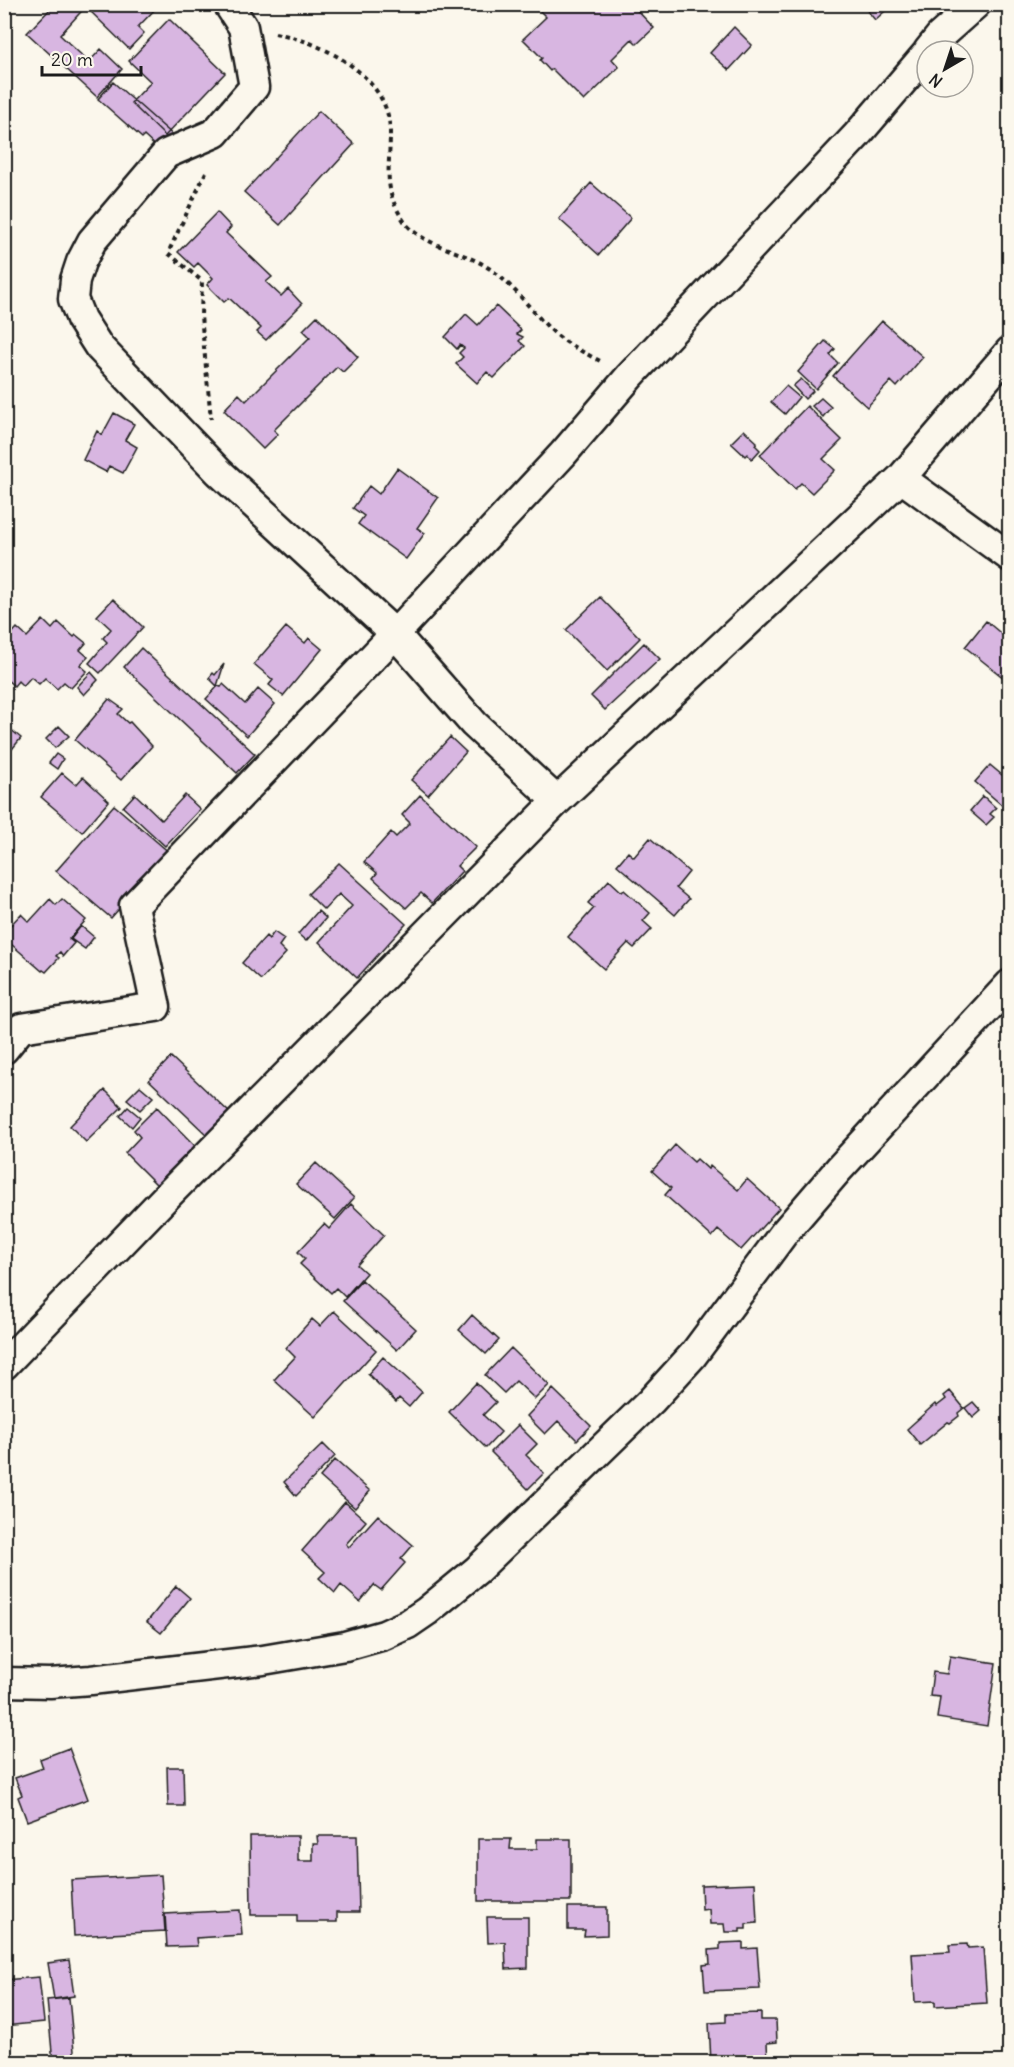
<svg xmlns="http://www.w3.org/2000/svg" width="1014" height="2067" font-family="Delius,sans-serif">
	<rect width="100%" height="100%" fill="#fbf7ec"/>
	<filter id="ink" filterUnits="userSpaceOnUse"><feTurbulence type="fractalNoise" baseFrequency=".0167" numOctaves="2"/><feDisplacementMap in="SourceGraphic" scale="12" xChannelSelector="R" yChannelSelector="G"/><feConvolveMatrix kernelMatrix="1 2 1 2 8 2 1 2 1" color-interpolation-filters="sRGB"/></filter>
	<g filter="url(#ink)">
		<!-- building -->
		<path fill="#d8b6e1" stroke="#1c1c1c" stroke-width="1.5" d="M55,4h33l-28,31 29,27 12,-13 21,20 -25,28 -70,-64z
			M92,4h68l-22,23 6,6 -15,16 -41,-40z
			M544,4h87l23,24 -17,16 -5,-5 -20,20 7,8 -35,34 -32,-32 -2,2 -10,-11 2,-2 -19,-19 23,-22 -8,-8z
			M862,4h31l-18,16z
			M169,19l56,54 -60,63 -34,-33 20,-21 -22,-21z
			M734,27l18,18 -23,25 -19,-17z
			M113,82l60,53 -14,15 -15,-14 -2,2 -44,-39z
			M319,111l35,33 -74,81 -36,-33z
			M591,183l40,35 -32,37 -40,-36z
			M217,212l14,15 -5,6 46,44 -6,5 15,14 7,-7 14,15 -36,36 -9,-8 4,-4 -32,-30 -5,4 -17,-17 6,-7 -15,-15 -4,4 -16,-15z
			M496,306l25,24 -4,4 6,3 -4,4 6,5 -31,32 -7,-6 -10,11 -21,-19 7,-7 -4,-4 5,-5 -4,-3 -3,4 -12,-12 21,-23 12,11z
			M317,316l41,41 -15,15 -6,-5 -63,63 4,4 -15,15 -39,-39 15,-16 7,7 64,-64 -7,-7z
			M882,321l41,36 -26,30 -6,-6 -24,26 -34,-31z
			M825,341l10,8 -5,6 8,8 -22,26 -18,-17z
			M801,379l12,12 -8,8 -12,-13z
			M786,386l13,11 -14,17 -14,-12z
			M821,398l10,9 -8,10 -11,-11z
			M807,406l35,34 -19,19 12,11 -23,23 -11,-10 -6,6 -35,-34z
			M114,413l20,11 -9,16 12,7 -14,26 -14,-7 -3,6 -23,-12 14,-29 5,4z
			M744,430l13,12 -2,3 5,5 -8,9 -5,-5 -2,2 -14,-13z
			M397,468l41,30 -21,30 8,5 -19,26 -48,-35 6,-8 -11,-8 16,-22 10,8z
			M600,597l40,41 -33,33 -41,-41z
			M113,599l30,28 -43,46 -11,-10 18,-21 -4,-4 8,-9 -14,-13z
			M43,620l9,9 6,-7 16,15 2,-2 10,8 -6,7 8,7 -8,8 7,6 -16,17 -7,-6 -7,7 -12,-11 -6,6 -8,-7 -8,9 -5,-5 -4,5 -8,-7 -2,2v-39l13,-14 10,9z
			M986,621l24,20v42l-45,-36z
			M286,627l19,16 4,-5 13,11 -39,47 -14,-11 4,-5 -19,-16z
			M644,643l16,16 -55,51 -14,-14z
			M141,648l114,106 -18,19 -113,-106z
			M224,664l-7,22 -8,-8 4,-5 2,2z
			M91,672l7,8 -14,15 -7,-8z
			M223,684l22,20 13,-15 17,15 -28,32 -41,-37 12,-13 3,1z
			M109,699l14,10 -5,5 10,9 2,-1 22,24 -31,34 -46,-40z
			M4,724l17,14 -17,21z
			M59,726l10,10 -14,12 -9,-9z
			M450,737l16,15 -38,43 -17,-15z
			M56,754l7,5 -6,10 -8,-6z
			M990,765l12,10 8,-9v46l-35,-30z
			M62,773l14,12 7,-8 26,24 -27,31 -41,-35z
			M135,794l27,26 23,-25 15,14 -35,37 -42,-39z
			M420,795l56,52 -19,19 5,5 -30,32 -11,-10 -15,15 -33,-30 4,-5 -13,-11 27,-30 5,5 14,-14 -8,-8z
			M983,796l13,12 -6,6 4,3 -8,8 -16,-14z
			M114,805l57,49 -25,24 -35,40 -55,-47z
			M650,838l39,34 -13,16 13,11 -14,16 -58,-50 11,-13 6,5z
			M339,863l67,61 -49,54 -38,-36 33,-36 -13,-12 -15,16 -16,-16z
			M609,880l13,12 2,-2 26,23 -7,8 9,8 -18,19 -6,-5 -24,26 -36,-32 26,-29 -6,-5z
			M50,899l6,6 6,-6 24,21 -17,19 5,4 -11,13 -3,-4 -4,4 3,2 -13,14 -3,-2 -1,1 -38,-33v-6l17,-18 8,8z
			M318,911l8,7 -20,23 -8,-7z
			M81,926l13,11 -9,12 -14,-10z
			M274,932l10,7 -5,7 7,7 -25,27 -19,-17 24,-27 3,3z
			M171,1057l59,56 -22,23 -59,-56z
			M140,1086l13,11 -13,13 -13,-11z
			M105,1090l17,17 -36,35 -16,-16z
			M128,1107l12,10 -8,10 -12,-11z
			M157,1107l41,42 -33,44 -40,-40 15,-16 -6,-7z
			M675,1145l19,17 3,-3 11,10 2,-3 28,24 9,-11 32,29 -38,42 -23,-20 -6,7 -47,-42 6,-7 -19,-17z
			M316,1163l38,35 -19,21 -39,-35z
			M351,1204l33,31 -27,30 9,8 -21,24 -9,-9 -5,5 -31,-29 5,-5 -7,-7 26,-28 5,5z
			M362,1280l54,49 -19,21 -54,-49z
			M334,1311l42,39 -61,67 -41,-37 21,-23 -9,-9 26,-29 8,7z
			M472,1315l27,25 -13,14 -27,-24z
			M511,1348l38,37 -14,14 -19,-18 -12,12 -19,-18z
			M383,1357l39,35 -13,15 -10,-9 -3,4 -28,-28z
			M476,1383l20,19 -13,13 18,17 -15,16 -37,-36z
			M553,1389l38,37 -14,14 -19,-19 -13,13 -18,-18z
			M950,1391l14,17 -6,5 1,3 -9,7 -2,-1 -28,23 -13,-16 28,-25 2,2 9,-7 -2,-3z
			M973,1402l8,9 -8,7 -8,-10z
			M518,1425l19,19 -11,11 18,18 -16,16 -37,-37z
			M323,1444l12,12 -39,40 -12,-14z
			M335,1460l35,31 -15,17 -35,-31z
			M345,1502l21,19 -20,23 3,3 29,-32 35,30 -12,14 4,4 -24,27 -7,-5 -14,17 -19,-17 -6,8 -16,-15 6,-6 -23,-21z
			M176,1586l14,12 -29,35 -14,-11z
			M950,1656l46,7 -9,63 -50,-8 3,-21 -10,-1 3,-24 14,2z
			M69,1748l19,51 -61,22 -9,-24 4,-2 -7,-17 28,-10 -3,-9z
			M167,1767h16l1,39h-16z
			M250,1836h48v25h15v-17h5l-1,-8h40l2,76h-22v10h-40v-7h-46z
			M478,1839h33l-1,10h27v-10h34v62h-93z
			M161,1875l4,56 -91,5 -3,-56z
			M755,1883l2,40 -11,1v5h-6v3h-15l-1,-8h-14l-1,-15 -7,1 -1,-25z
			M568,1907h39v28l-23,1 1,-6h-17z
			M240,1910l2,25 -46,3 1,8 -30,1 -2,-33z
			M487,1917h41v51l-22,1 -1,-27 -17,1z
			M743,1942v7l14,-1 3,41 -55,2 -2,-26 7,-1 -1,-14 11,-1v-6z
			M967,1944l1,4 15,-1 4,56 -52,3v-5l-20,1 -3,-48 38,-2 -1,-7z
			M69,1960l5,36 -20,3 -6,-36z
			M39,1977l5,45 -40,4v-46z
			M69,1998l6,64h-22l-6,-62z
			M761,2013v7h15l1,22 -10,1 1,19h-57l-2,-39 17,-1v-8z"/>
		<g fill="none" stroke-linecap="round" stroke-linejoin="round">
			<defs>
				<path id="street" d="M228,4l15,23 11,60 -39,46 -49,21 -74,87 -11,21 -6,18 -2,19 8,20 18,28 120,125 176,162 79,90 83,77
					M928,51l12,-15 36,-32
					M901,478l109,79
					M4,1049l17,-21 135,-21 -22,-101 261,-272 168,-180 66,-77 228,-242 70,-82
					M4,1365l160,-166 393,-398 344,-323 109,-127
					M4,1682l46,1 41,-3 172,-20 82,-14 39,-11 24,-11 19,-13 50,-41 174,-169 42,-46 91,-122 55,-64 171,-185"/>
			</defs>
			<!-- street casing -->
			<use href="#street" stroke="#1c1c1c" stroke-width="33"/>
			<!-- path -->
			<path stroke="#1c1c1c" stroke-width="4" stroke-dasharray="4.5 4.5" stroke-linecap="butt" d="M275,33c48,9 116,44 115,100 0,35 -8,56 14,88 17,25 58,29 83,46 25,16 41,40 62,61 15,15 34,24 53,34
				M206,172l-38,81 34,28 -1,35 10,103"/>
			<!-- street -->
			<use href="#street" stroke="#fbf7ec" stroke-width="28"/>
		</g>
	</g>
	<!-- margin -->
	<rect width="1014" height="2067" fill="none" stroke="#fbf7ec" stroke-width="24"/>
	<rect x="12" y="12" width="990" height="2043" fill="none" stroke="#1c1c1c" stroke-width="2" filter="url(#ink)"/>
	<!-- north arrow -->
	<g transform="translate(945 69) rotate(219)"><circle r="28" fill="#fbf7ec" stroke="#a29f99" stroke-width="1.5"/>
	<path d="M0-4.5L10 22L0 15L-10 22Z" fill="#1c1c1c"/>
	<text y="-9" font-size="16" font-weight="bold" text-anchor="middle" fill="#1c1c1c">N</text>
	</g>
	<!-- scale -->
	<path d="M42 66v9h99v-9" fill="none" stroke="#1c1c1c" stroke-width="3"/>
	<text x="51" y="66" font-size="18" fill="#1c1c1c" stroke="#fbf7ec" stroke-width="4.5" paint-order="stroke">20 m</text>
</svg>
